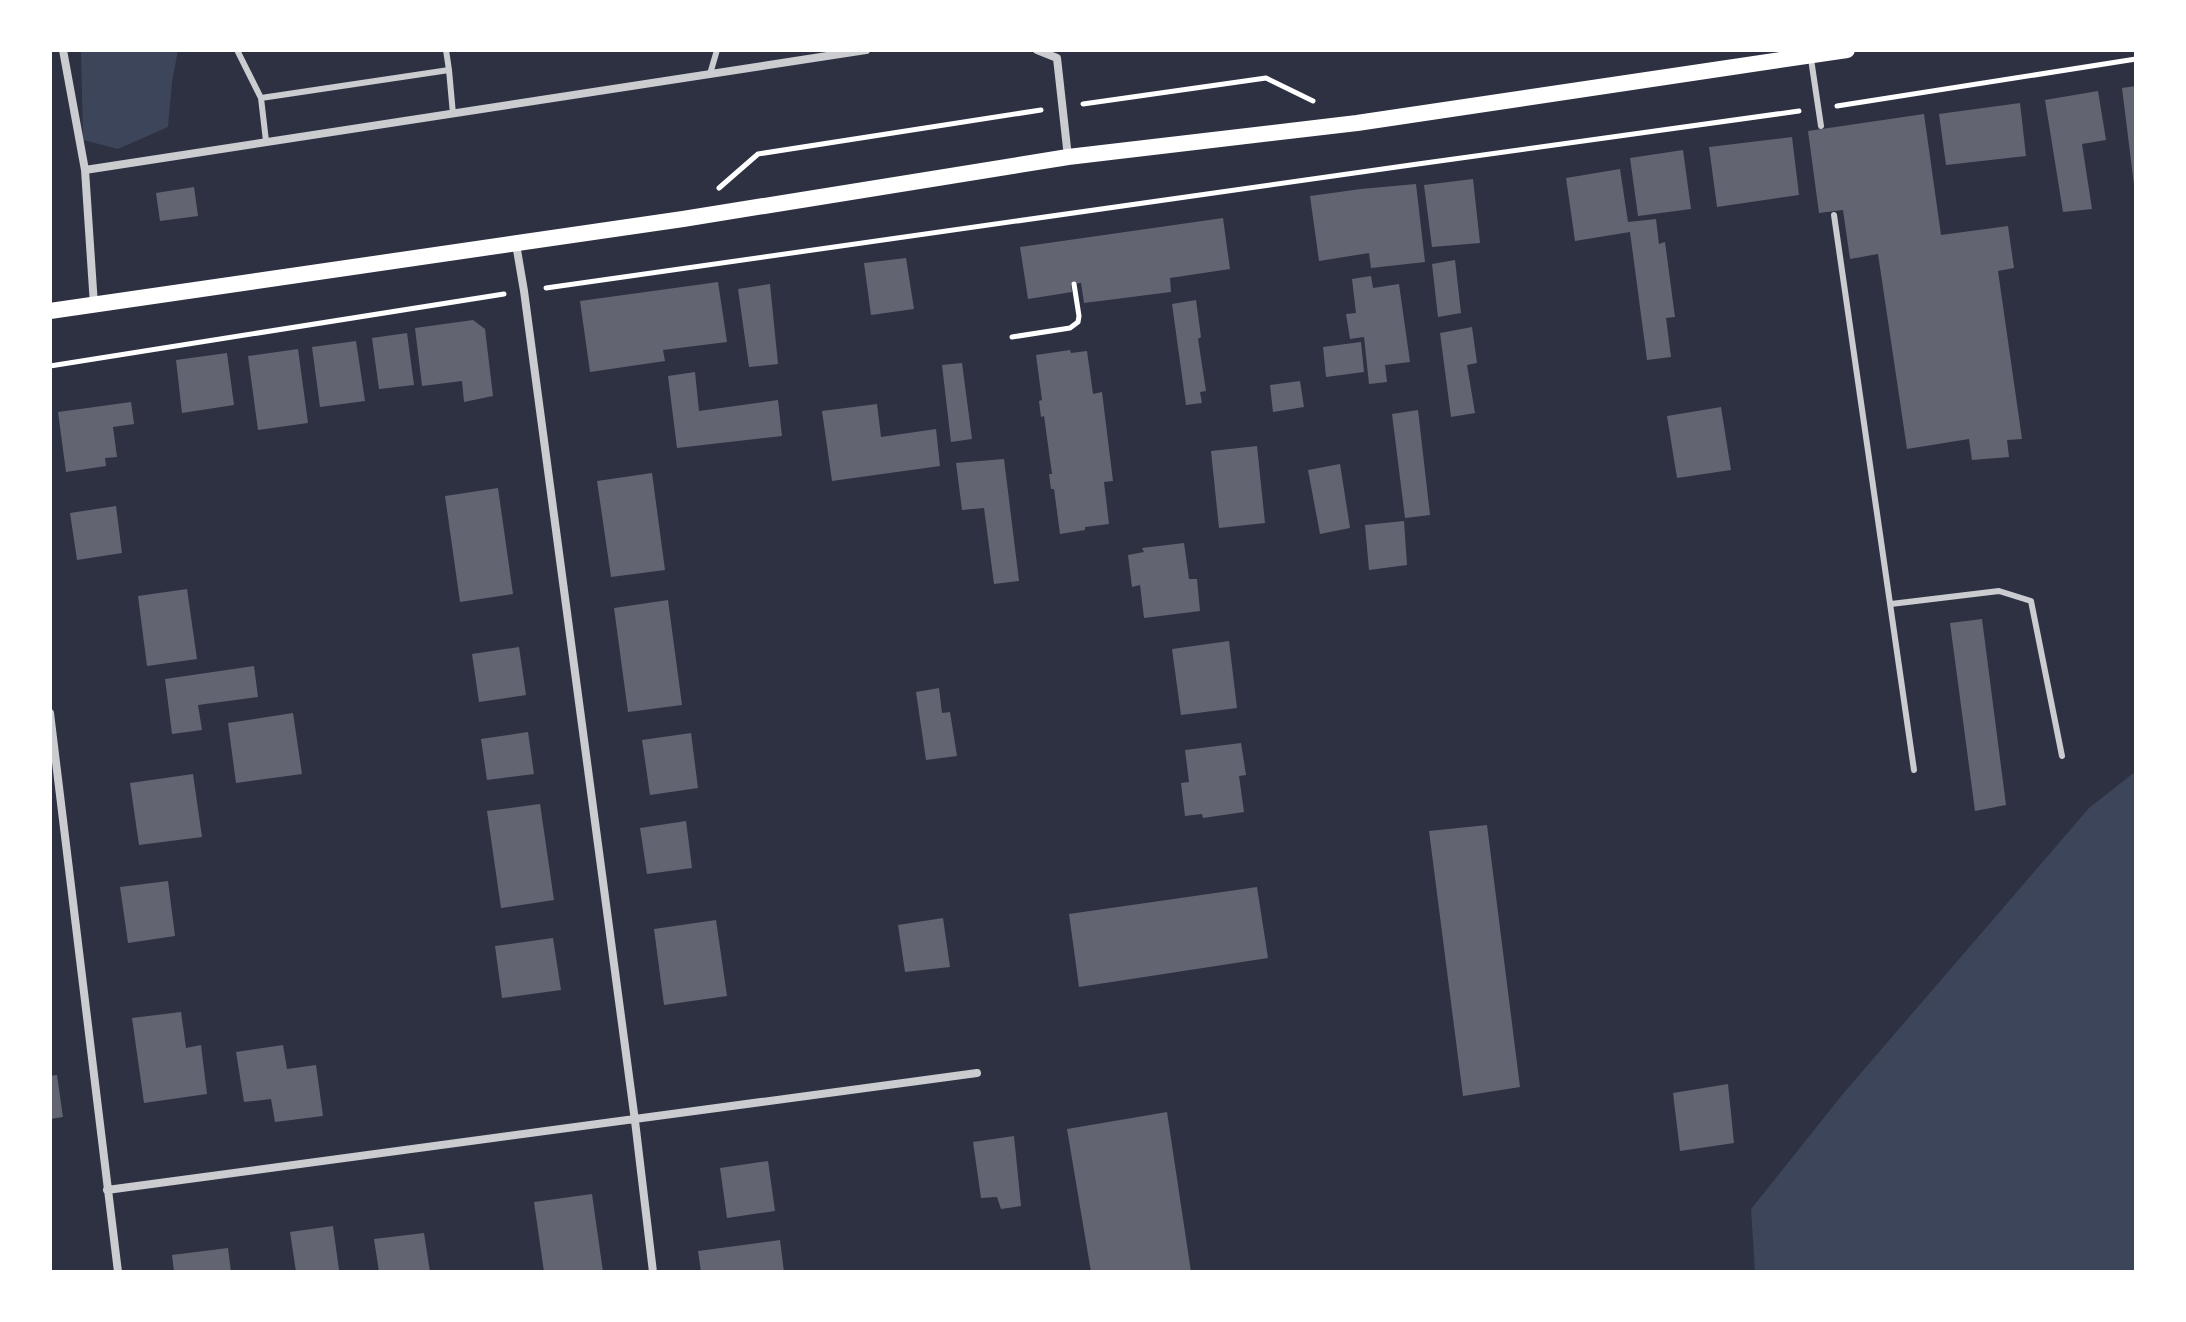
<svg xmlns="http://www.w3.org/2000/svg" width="2186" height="1322" font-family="'PT Sans Narrow',sans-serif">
	<rect width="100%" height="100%" fill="#2d3142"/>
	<!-- green -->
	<path fill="#3c4559" d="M81,50h97l-6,32 -4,45 -50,22 -35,-9z
		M2136,771v501h-381l-4,-63 91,-114 247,-287z"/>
	<!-- building -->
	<path fill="#626471" d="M2136,86v99h-2l-12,-97z
		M2098,91l8,49 -24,4 10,65 -29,3 -18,-112z
		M2020,103l6,53 -80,9 -7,-51z
		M1924,114l17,121 67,-9 6,42 -16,3 24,168 -15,1 2,17 -37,3 -3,-21 -62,10 -29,-195 -28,5 -7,-49 -24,3 -11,-82z
		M1792,137l7,58 -82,12 -8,-60z
		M1683,150l8,59 -53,7 -8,-58z
		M1620,169l8,53 28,-3 3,25 6,-2 10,75 -9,1 5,39 -24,3 -17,-128 -55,9 -9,-63z
		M1473,179l7,64 -48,4 -8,-62z
		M1416,184l9,78 -54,6 -2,-15 -50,8 -9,-65 51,-7z
		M194,187l4,29 -38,5 -4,-28z
		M1223,218l7,51 -60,9 1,14 -87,11 -3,-20 -10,1 1,8 -44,7 -8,-52z
		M906,258l8,51 -43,6 -7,-52z
		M1455,260l6,53 -23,4 -6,-53z
		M1371,276l2,12 26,-4 11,78 -25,3 2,17 -18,2 -5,-47 -14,2 -4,-25 10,-1 -4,-34z
		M718,282l9,60 -64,8 2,11 -75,11 -10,-71z
		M770,284l8,80 -29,3 -11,-78z
		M1196,300l5,37 -3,2 8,52 -6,1 2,11 -16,2 -14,-101z
		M473,320l12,9 8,67 -29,6 -2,-21 -40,5 -7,-58z
		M1472,327l5,36 -10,2 8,48 -24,4 -11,-84z
		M407,333l7,52 -35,4 -7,-51z
		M356,341l9,60 -45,6 -8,-60z
		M1361,342l3,30 -38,5 -3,-30z
		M298,349l10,74 -50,7 -10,-74z
		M1070,350l1,3 16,-2 6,43 9,-2 11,89 -9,1 5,42 -24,3v3l-25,4 -6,-45h-3l-2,-15h3l-8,-58 -3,1 -2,-16 3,-1 -6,-45z
		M227,353l7,52 -52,8 -6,-53z
		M962,363l10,76 -21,3 -9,-77z
		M695,372l4,39 79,-11 4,36 -105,12 -9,-72z
		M1300,381l4,26 -31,5 -3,-27z
		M131,402l3,22 -21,3 4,30 -12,1 1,8 -40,6 -8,-60z
		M877,404l4,33 55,-8 4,37 -108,15 -10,-70z
		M1721,407l10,63 -54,8 -10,-62z
		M1418,410l12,105 -25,3 -13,-104z
		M1257,446l8,77 -46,5 -8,-77z
		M1004,459l15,122 -25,3 -10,-76 -22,2 -6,-47z
		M1340,464l10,64 -30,6 -12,-64z
		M652,473l13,97 -54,7 -14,-96z
		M498,488l15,106 -53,8 -15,-106z
		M116,506l6,47 -45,7 -7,-47z
		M1404,521l3,44 -38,5 -4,-45z
		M1184,543l5,36h8l3,32 -56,7 -4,-33 -8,2 -4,-32 16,-3 -2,-4z
		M187,589l10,70 -50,7 -9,-70z
		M668,600l14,105 -54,7 -14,-104z
		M1982,619l24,186 -31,6 -25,-188z
		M1229,641l8,67 -56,7 -9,-66z
		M519,647l7,48 -47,7 -7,-48z
		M254,666l4,31 -60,8 4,25 -30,4 -7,-55z
		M939,688l3,25 8,-1 7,44 -31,4 -10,-68z
		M293,713l9,61 -66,9 -8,-60z
		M528,732l6,42 -47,6 -6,-41z
		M691,733l7,55 -48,7 -8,-55z
		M1241,743l5,32 -7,1 5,36 -41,6 -1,-4 -17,2 -4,-33 8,-1 -4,-32z
		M193,774l9,63 -63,8 -9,-62z
		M540,804l14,96 -53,8 -14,-97z
		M686,821l6,47 -45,6 -7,-46z
		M1487,825l33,262 -57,9 -34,-265z
		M168,881l7,55 -47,7 -8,-56z
		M1257,887l11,71 -189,29 -10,-73z
		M943,918l7,49 -45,5 -7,-47z
		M716,920l11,76 -63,9 -10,-76z
		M553,938l8,52 -59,8 -7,-52z
		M181,1012l5,36 15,-3 6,49 -63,9 -12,-85z
		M283,1045l4,24 29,-4 7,51 -48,6 -4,-23 -27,3 -8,-50z
		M57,1075l6,42 -13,2v-43z
		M1728,1084l6,59 -54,8 -7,-58z
		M1167,1112l24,160h-100l-24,-143z
		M1014,1136l7,70 -20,3 -4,-12 -16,1 -8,-56z
		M768,1161l7,50 -48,7 -7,-50z
		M592,1194l11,78h-59l-10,-70z
		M333,1226l6,44 -43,2 -6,-40z
		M424,1233l6,39h-51l-5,-33z
		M780,1240l4,32h-83l-3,-21z
		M228,1248l3,24h-57l-2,-17z"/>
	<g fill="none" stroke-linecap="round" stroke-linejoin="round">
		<!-- path -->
		<path stroke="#fff" stroke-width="5" d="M1083,104l183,-26 47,23
			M1837,106l299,-47
			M719,188l39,-34 283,-44
			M546,288c417,-59 835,-120 1253,-177
			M1012,337l58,-9 8,-6 1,-6 -5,-32
			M50,366l454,-72"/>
		<!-- service -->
		<path stroke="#caccd0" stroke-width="6" d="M237,50l24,48
			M446,50l3,20
			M1811,59l10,67
			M710,74l7,-24
			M266,141l-5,-43 188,-28 4,44
			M1834,215l80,555
			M1891,604l108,-13 32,10 31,155"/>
		<!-- minor -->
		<path stroke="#caccd0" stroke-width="8" d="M63,50l22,120 9,135
			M1037,50l20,8 11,99
			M85,170l781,-120
			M516,244l8,47 111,830 18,151
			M50,713l68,559
			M107,1190l870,-117"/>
		<!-- secondary -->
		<path stroke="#fff" stroke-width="16" d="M50,311l633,-92 385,-62 289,-34 490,-73"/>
	</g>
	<!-- border -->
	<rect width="2186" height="1322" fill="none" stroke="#ffffff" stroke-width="104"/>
</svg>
